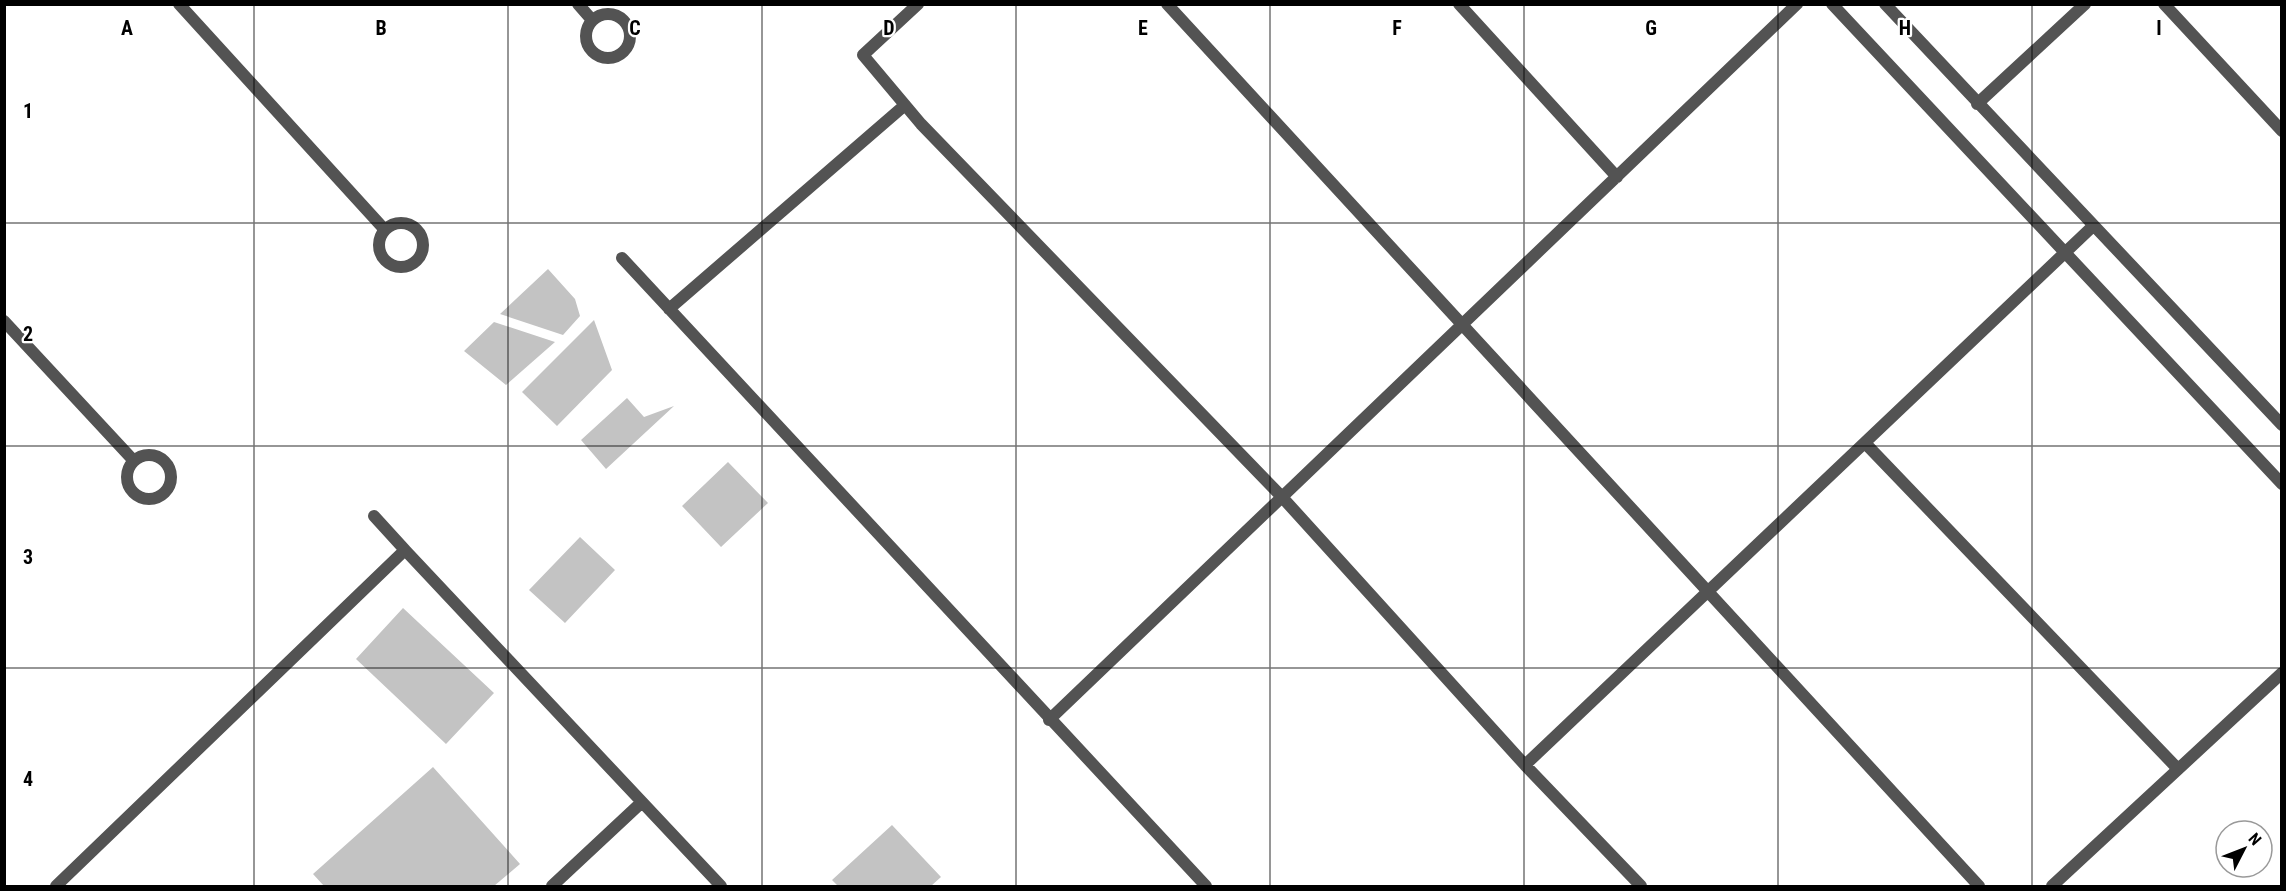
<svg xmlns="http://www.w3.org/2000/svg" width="2286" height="891" font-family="'Roboto Condensed',sans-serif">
	<rect width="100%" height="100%" fill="#fff"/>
	<!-- building -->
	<path fill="#c3c3c3" d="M548,269l27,30 5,17 -17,19 -63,-21z
		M594,320l18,50 -55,56 -35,-34z
		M494,322l61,20 -49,43 -42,-34z
		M627,398l17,19 30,-11 -68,63 -25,-29z
		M728,462l40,41 -47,44 -39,-41z
		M580,537l35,33 -50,53 -36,-33z
		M403,608l91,85 -48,51 -90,-85z
		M433,767l87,97 -26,22h-170l-11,-12z
		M892,825l49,52 -10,9h-93l-6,-6z"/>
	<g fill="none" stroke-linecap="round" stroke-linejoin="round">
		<!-- street -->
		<path stroke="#535353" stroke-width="12" d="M179,4l206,226
			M578,4l14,16
			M918,4l-55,51 58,69 361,373 243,268 116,121
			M1167,4l812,882
			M1459,4l158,173
			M1832,4l450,480
			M1885,4l397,421
			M2164,4l118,127
			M586 36a22 22 0 1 1 44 0a22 22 0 1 1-44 0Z
			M1977,104l108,-100
			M379 245a22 22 0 1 1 44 0a22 22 0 1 1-44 0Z
			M622,258l584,628
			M669,309l236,-204
			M4,321l130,140
			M1865,443l313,326
			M127 477a22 22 0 1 1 44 0a22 22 0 1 1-44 0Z
			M374,516l31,34
			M1049,720l748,-716
			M1525,765l567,-538
			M56,886l349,-336 316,336
			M552,886l90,-84
			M2052,886l230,-213"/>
	</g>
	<!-- grid -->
	<path fill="none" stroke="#000" stroke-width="1.5" stroke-opacity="0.55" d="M254,4v882M508,4v882M762,4v882M1016,4v882M1270,4v882M1524,4v882M1778,4v882M2032,4v882M4,223h2278M4,446h2278M4,668h2278"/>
	<g font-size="20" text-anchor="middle" font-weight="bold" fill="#000" stroke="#fff" stroke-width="4.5" stroke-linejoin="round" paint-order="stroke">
		<text x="127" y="35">A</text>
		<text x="381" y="35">B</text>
		<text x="635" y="35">C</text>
		<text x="889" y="35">D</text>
		<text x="1143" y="35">E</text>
		<text x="1397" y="35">F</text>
		<text x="1651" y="35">G</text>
		<text x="1905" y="35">H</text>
		<text x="2159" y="35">I</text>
		<text x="28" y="118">1</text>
		<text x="28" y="341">2</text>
		<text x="28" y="564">3</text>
		<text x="28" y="786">4</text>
	</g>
	<!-- border -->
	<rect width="2286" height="891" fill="none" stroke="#000000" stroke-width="12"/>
	<!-- north arrow -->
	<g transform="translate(2244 849) rotate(48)"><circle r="28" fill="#ffffff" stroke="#999999" stroke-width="1.5"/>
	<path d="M0-4.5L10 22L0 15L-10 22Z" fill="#000000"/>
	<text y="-9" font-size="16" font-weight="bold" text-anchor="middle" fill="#000000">N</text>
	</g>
</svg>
